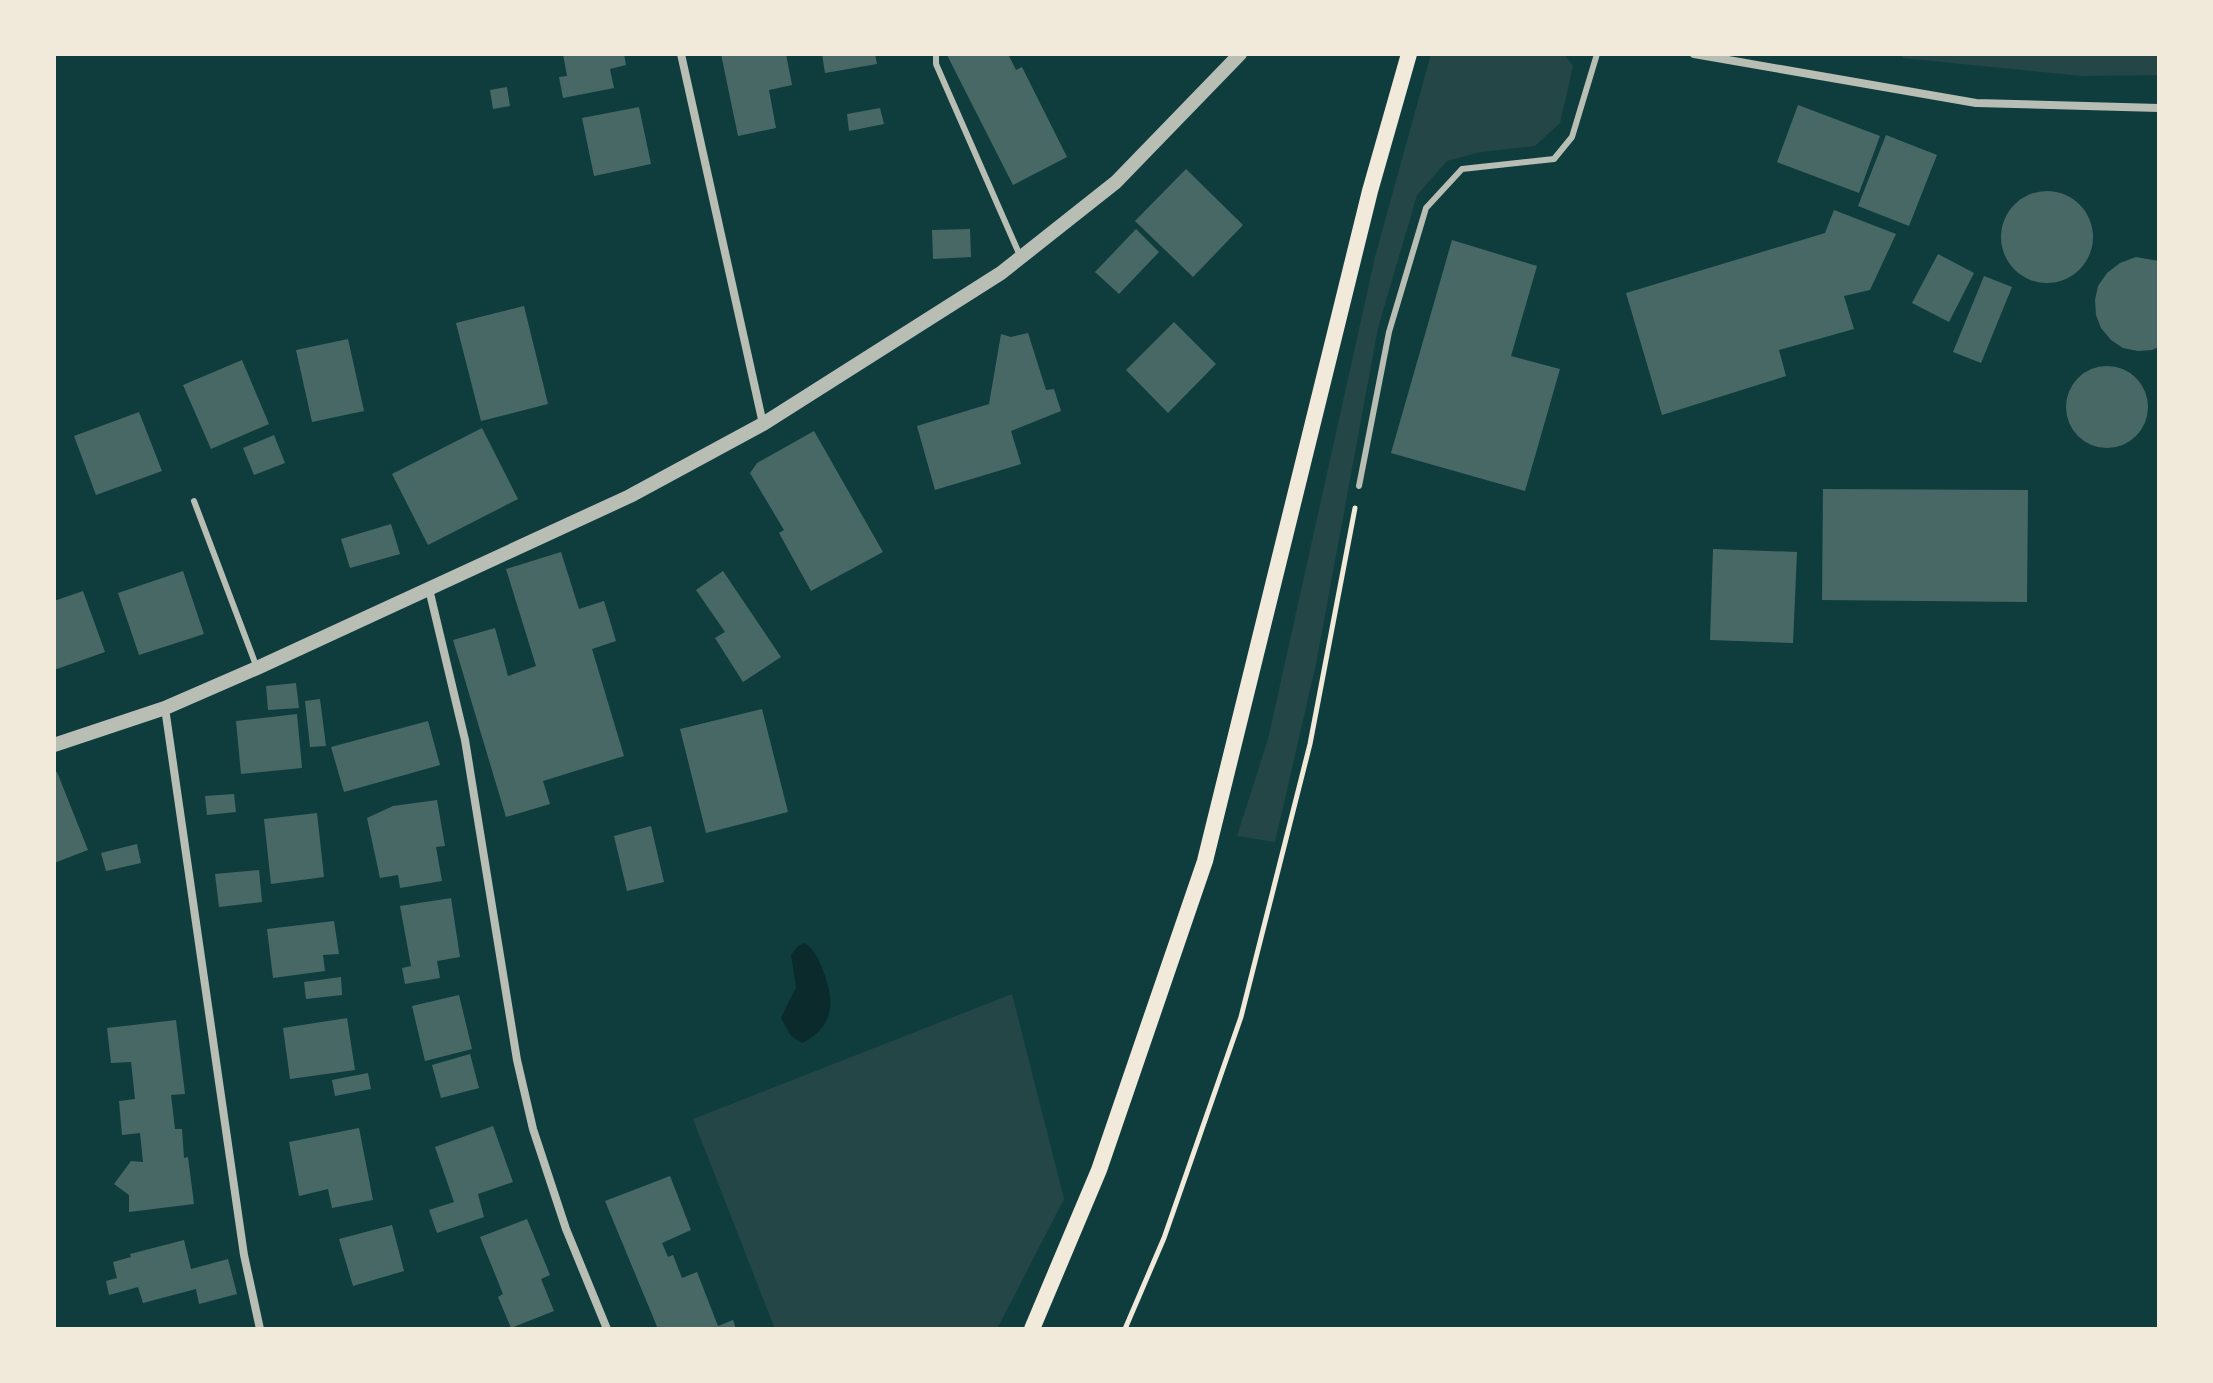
<svg xmlns="http://www.w3.org/2000/svg" width="2213" height="1383" font-family="'Varela Round',sans-serif">
	<rect width="100%" height="100%" fill="#0f3d3e"/>
	<!-- green -->
	<path fill="#244646" d="M1431,54h133l9,12 -13,57 -25,23 -54,6 -34,9 -30,34 -39,133 -62,336 -41,178 -38,-6 31,-97 107,-482z
		M1900,54h259v21l-77,1 -179,-18z
		M1012,994l52,205 -67,130h-222l-82,-210z"/>
	<!-- water -->
	<path fill="#0a2a2b" d="M804,943c11,6 13,14 18,25 13,32 14,58 -20,75l-11,-7 -10,-18 15,-31 -5,-32 7,-9z"/>
	<!-- building -->
	<path fill="#486865" d="M563,54h61l2,11 -16,4 4,19 -51,10 -4,-21 8,-1z
		M721,54h65l6,31 -23,5 7,38 -38,8z
		M822,54h53l2,10 -52,9z
		M949,54h59l8,16 6,-3 45,90 -54,28 -66,-130z
		M507,87l3,19 -17,3 -3,-19z
		M1798,105l82,31 -21,57 -82,-31z
		M639,107l12,57 -57,12 -12,-58z
		M880,108l4,16 -35,7 -2,-17z
		M1886,135l51,20 -28,71 -51,-20z
		M1186,169l57,56 -50,52 -58,-56z
		M2001 237a46 46 0 1 1 92 0a46 46 0 1 1-92 0Z
		M1834,210l62,24 -26,56 -26,6 10,33 -75,21 7,26 -124,39 -36,-122 199,-60z
		M970,229l1,28 -38,2 -1,-29z
		M1136,229l23,23 -40,42 -24,-22z
		M1452,240l85,26 -26,90 49,13 -35,122 -134,-38z
		M1938,254l36,19 -25,49 -37,-19z
		M2136,257l23,4v86l-7,3 -14,1 -15,-3 -12,-8 -10,-12 -5,-13 -1,-15 3,-14 9,-13 13,-10z
		M1984,276l28,11 -31,76 -28,-11z
		M524,306l24,98 -67,17 -25,-98z
		M1174,322l42,42 -48,49 -42,-43z
		M1028,333l18,57 8,-1 7,22 -50,20 10,33 -86,26 -18,-64 72,-22 12,-70 10,3z
		M348,339l16,72 -52,11 -16,-72z
		M242,360l27,64 -58,25 -28,-64z
		M2066 407a41 41 0 1 1 82 0a41 41 0 1 1-82 0Z
		M139,412l23,59 -66,24 -22,-59z
		M482,428l36,71 -90,46 -36,-71z
		M814,431l69,121 -72,39 -32,-58 5,-3 -34,-57 7,-10z
		M274,435l11,28 -31,12 -11,-27z
		M1823,489l205,1 -1,112 -205,-2z
		M391,524l9,30 -50,14 -9,-29z
		M1713,549l84,3 -4,91 -83,-3z
		M561,552l18,57 25,-8 12,40 -24,8 32,107 -81,25 7,23 -44,13 -53,-177 42,-12 13,48 28,-10 -30,-97z
		M183,571l21,63 -65,21 -21,-62z
		M723,571l58,86 -38,25 -28,-44 10,-6 -29,-42z
		M83,591l22,61 -51,18v-69z
		M296,683l3,25 -31,2 -2,-24z
		M320,699l6,47 -16,1 -5,-46z
		M762,709l26,103 -82,21 -26,-104z
		M297,714l5,54 -61,6 -5,-53z
		M428,721l12,44 -96,27 -13,-45z
		M57,772l31,78 -34,13v-90z
		M234,794l2,18 -29,3 -2,-19z
		M437,800l8,46 -9,1 6,34 -42,7 -2,-13 -18,3 -13,-60 26,-12z
		M317,813l7,64 -53,7 -7,-65z
		M651,826l13,56 -37,9 -13,-55z
		M137,844l4,19 -35,8 -5,-18z
		M259,870l3,32 -43,5 -4,-33z
		M451,898l9,59 -23,4 3,17 -35,6 -3,-16 9,-2 -11,-60z
		M334,921l5,33 -16,1 2,16 -52,7 -6,-49z
		M341,977l1,18 -36,4 -2,-17z
		M459,995l13,54 -47,12 -13,-55z
		M347,1018l8,52 -65,9 -7,-51z
		M176,1020l9,74 -14,1 4,34h7l2,29 4,-1 6,47 -65,8v-17l-15,-11 17,-23 12,1 -3,-29 -18,2 -3,-34 16,-2 -4,-37 -20,1 -4,-35z
		M470,1054l9,34 -38,10 -9,-33z
		M368,1073l3,16 -36,7 -3,-16z
		M493,1126l20,56 -35,12 6,23 -47,16 -8,-23 25,-8 -19,-55z
		M359,1128l14,72 -41,8 -4,-19 -29,7 -10,-54z
		M670,1176l21,54 -29,13 6,14 5,-2 9,23 15,-6 21,54 15,-6 3,9h-78l-53,-128z
		M527,1219l23,56 -9,4 13,32 -43,17 -13,-31 5,-3 -23,-57z
		M392,1225l12,46 -51,15 -14,-47z
		M184,1240l7,29 37,-10 9,35 -38,10 -3,-15 -53,14 -5,-16 -29,8 -3,-14 11,-3 -4,-16 18,-5 -1,-3z"/>
	<g fill="none" stroke-linecap="round" stroke-linejoin="round">
		<!-- path -->
		<path stroke="#f1e9da" stroke-width="5" d="M1125,1329l39,-91 77,-221 69,-273 45,-236"/>
		<!-- service -->
		<path stroke="#b8beb3" stroke-width="6" d="M936,54v10l85,194
			M1359,486l30,-154 37,-124 36,-39 92,-10 18,-22 25,-83
			M194,501l63,167"/>
		<!-- minor -->
		<path stroke="#b8beb3" stroke-width="8" d="M681,54l82,370
			M1694,54l282,49 183,5
			M429,589l36,151 52,320 16,69 33,100 41,100
			M165,708l79,547 16,74"/>
		<!-- tertiary -->
		<path stroke="#b8beb3" stroke-width="14" d="M54,745l111,-37 92,-40 373,-172 133,-72 238,-151 115,-91 124,-128"/>
		<!-- secondary -->
		<path stroke="#f1e9da" stroke-width="16" d="M1032,1329l67,-159 106,-309 165,-670 39,-137"/>
	</g>
	<!-- border -->
	<rect width="2213" height="1383" fill="none" stroke="#f1e9da" stroke-width="112"/>
</svg>
